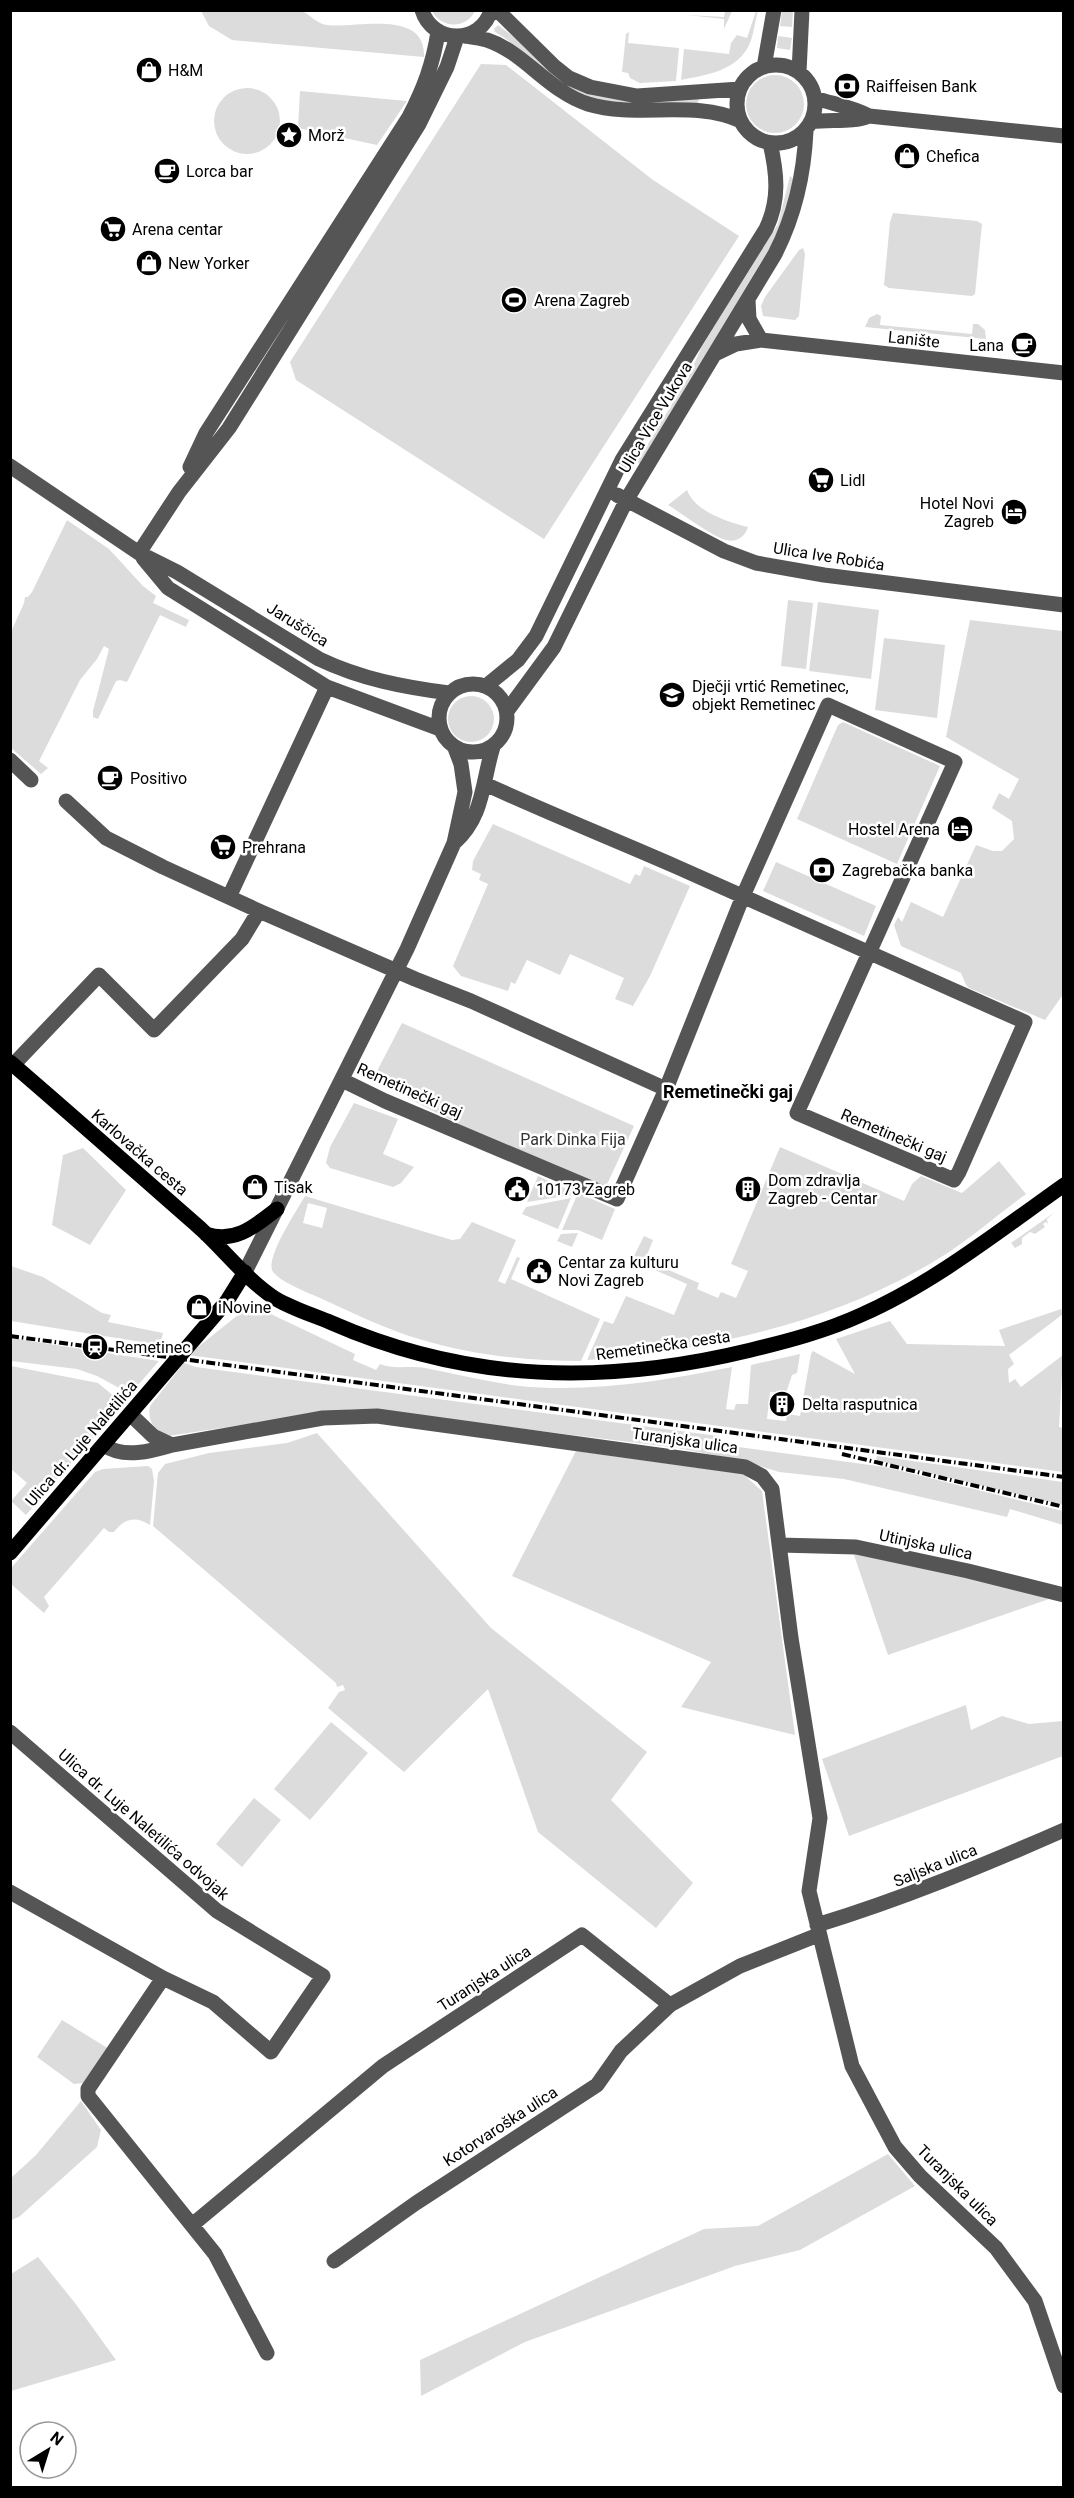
<svg xmlns="http://www.w3.org/2000/svg" width="1074" height="2498" font-family="Roboto,sans-serif">
	<rect width="100%" height="100%" fill="#fff"/>
	<!-- green -->
	<path fill="#dcdcdc" fill-rule="evenodd" d="M201,11c32,-1 66,-4 98,-1 9,2 17,14 28,15 28,4 99,-17 97,32l-192,-17 -23,-14z
		M432,11v-1l43,1c-9,18 -33,18 -43,0z
		M725,11h7l-8,18v-10l-37,-4 37,2z
		M756,11h2c-3,10 -4,22 -8,32 -12,28 -44,32 -69,37l3,-31 45,5 2,-11 6,-8 10,3z
		M782,11h11l-1,16 -12,-1z
		M498,25l90,68 38,8 73,-3 -1,5c-40,-1 -85,8 -122,-11 -31,-15 -51,-43 -81,-60l-1,-3z
		M629,32l-1,11 51,5 -3,33 -36,2 -10,-5 -2,-5 -6,-1 4,-38z
		M778,36l14,2 -2,12 -13,-2z
		M481,64l25,1 147,115 86,56 -195,303 -248,-159 -6,-18z
		M746 104a29 29 0 1 1 58 0a29 29 0 1 1-58 0Z
		M214 121a33 33 0 1 1 66 0a33 33 0 1 1-66 0Z
		M300,91l107,10 -30,44 -79,-17z
		M790,176l4,3 -6,29 -16,36 -132,220 -3,-2 52,-86 12,-28 77,-124z
		M893,213l84,8 5,3 -7,70 -3,2 -83,-8 -5,-3 6,-63z
		M803,248l2,6 -6,62 -4,4 -32,-4 -2,-10 4,-9 34,-47z
		M877,314l4,2 -1,9 92,9 1,-10h5l7,6 1,9 -121,-12 4,-9z
		M687,490c8,22 41,32 61,37 -3,10 -12,16 -22,13 -15,-4 -43,-26 -58,-35z
		M67,520l42,29 34,37 13,10 -3,7 36,17 -3,7 -26,-12 -33,67 -7,-2 -4,1 -18,38 -5,-2v-6l16,-62 -5,-3 -7,13 -17,21 -41,81 9,7 -7,6 -30,-26v-116l13,-29 1,-6h3l4,-5z
		M788,600l25,3 -7,66 -25,-3z
		M818,602l61,8 -8,69 -62,-8z
		M970,620l93,11 1,362 -19,27 -76,-32 -3,-3 -5,-12 -60,-27 -7,-21 4,-8 4,5 9,-20 32,15 33,-72 17,6h9l12,-12 -2,-18 -20,-13 7,-15 10,6 10,-20 -73,-42z
		M884,638l61,7 -8,73 -62,-8z
		M448 719a23 23 0 1 1 46 0a23 23 0 1 1-46 0Z
		M843,722l97,44 -43,98 -100,-45 41,-94z
		M493,824l137,60 5,-10 5,2 4,-10 46,20 -40,90 -17,30 -18,-7 9,-21 -54,-24 -10,21 -33,-15 -12,24 -4,-2 -3,9 -47,-15 -8,-10 35,-82 -9,-4 2,-6 -9,-4 1,-9z
		M776,862l100,44 -12,30 -101,-45z
		M402,1023l232,103 -31,67 -62,-27 -149,-76 3,-11 -18,-8z
		M354,1103l44,16 -15,35 31,13 -13,16 -8,4 -63,-19 -4,-5 4,-16z
		M780,1147l124,54 8,-17 9,-8 41,17 37,-32 27,33c-29,21 -57,46 -88,65 -78,47 -158,72 -247,88 -35,6 -69,11 -104,13l17,-39 9,3 13,-28 48,19 13,-31 -55,-24 12,-24 9,4 -8,20 54,23 -2,6 21,9 3,-6 15,6 12,-27 -17,-7z
		M83,1148l43,42 -36,55 -38,-20 11,-70z
		M538,1176l35,16 -1,3 -45,7z
		M578,1193l37,16 -13,31 -24,-10h-16z
		M305,1196l147,44 8,-1 12,-17 44,18 -18,41 7,3 12,-27 3,1 -9,21 89,40 -19,42c-55,0 -109,-6 -162,-22 -34,-10 -68,-27 -101,-42 -10,-4 -42,-17 -46,-27 -5,-15 25,-60 33,-74zM308,1203l19,5 -5,20 -19,-5z
		M571,1198l-13,31 -36,-15 4,-7z
		M1055,1212l-8,7 1,5 -2,-2 -3,2 2,3 -10,7 -5,-2 -8,6v6l-7,4 -4,-5z
		M578,1233l-6,14 -15,-6 4,-7z
		M11,1266l32,11 59,36 9,2 -3,7 55,11 -3,12 -149,-24z
		M256,1307l99,47 -2,6 23,10 4,-6c13,6 31,1 45,4 31,6 62,14 94,18 71,7 144,-5 213,-19l-6,42 8,1 2,-6h12l3,-39 49,-11 -3,19 -5,2 -6,18 -16,-1 -3,27 19,2 1,-7 13,2 11,-62 2,-3 42,23 -19,-35 54,-18 17,23 98,2 -6,-16 62,-21 2,5 -54,41 5,9 -6,5 1,14 6,-4 6,8 42,-32 -4,72 4,1v44l-875,-117 55,-44z
		M11,1338l148,23 -21,24 -14,2 -1,3 -26,-14 -20,-7 -66,-8z
		M184,1363l12,4 522,69 -1,8 168,23 178,44v14l-53,-16 -3,8 -163,-38 -65,-7 -35,-11 -66,-13 -306,-38 -19,-1 -32,4 -153,23c-14,-6 -21,-15 -18,-30z
		M11,1366l87,17 18,15 -4,18 -86,99 -15,-14 16,-18 -16,-14z
		M317,1433l174,195 156,124 -36,48 82,83 -37,45 -118,-96 -50,-143 -84,83 -76,-64 11,-16 6,-2 -2,-5 -6,2 -1,-4 -183,-157 5,-53 7,-9 44,-11 78,-10z
		M576,1451l167,23 19,17 33,244 -114,-28 30,-45 -199,-86z
		M877,1456l186,26v23l-187,-45z
		M148,1466l4,3 2,12 -4,44c-15,-9 -25,-7 -36,7h-5l-5,-4 -60,69 5,9 -5,7 -33,-29v-16l84,-96 8,-3z
		M852,1549l106,24 91,26 -161,56z
		M966,1705l5,25 31,-14 27,8 34,-3v35l-214,80 -27,-77z
		M331,1722l37,31 -58,67 -36,-31z
		M254,1798l27,22 -39,47 -26,-23z
		M62,2020l47,29 -25,34 -10,1 -37,-27z
		M81,2101l20,29 -4,17 -78,70 -8,3v-42l25,-23z
		M888,2154l27,32 -115,64 -65,16 -210,76 -104,54 -1,-36 284,-131 54,-3z
		M38,2257l37,46 41,57 -105,31v-117z"/>
	<g fill="none" stroke-linecap="round" stroke-linejoin="round">
		<!-- minor -->
		<path stroke="#555" stroke-width="15" d="M422,10c10,34 59,35 69,0
			M497,10l57,56 15,12 21,9 47,9 103,-7
			M465,36c7,1 15,2 22,4 37,12 61,51 101,64 50,15 105,-5 153,17
			M737 104a39 39 0 1 1 78 0a39 39 0 1 1-78 0Z
			M764,67l10,-57
			M799,72l3,-62
			M815,98c18,6 37,9 54,18l195,20
			M811,122c19,-3 41,1 58,-6
			M748,300l1,19 12,21
			M715,354l21,-10 25,-4 303,33
			M10,466l129,87 38,19 142,87c42,20 84,28 130,34
			M190,467l16,-34 203,-316c15,-29 24,-53 29,-85
			M617,495l107,56 32,12 68,12 240,30
			M139,553l40,-61 50,-64 190,-304 28,-57 10,-30
			M143,558l25,30 159,99 113,42
			M439 718a34 34 0 1 1 68 0a34 34 0 1 1-68 0Z
			M486,686l32,-26 18,-24 86,-176 144,-231c14,-29 11,-56 4,-86
			M507,711l47,-64 73,-148 148,-245c20,-39 29,-78 31,-123
			M10,760l21,20
			M66,801l40,37 57,29 96,44 156,68 56,22 195,88
			M454,843c30,-26 28,-61 39,-96
			M229,897l98,-210
			M14,1064l85,-89 55,55 88,-91 17,-28
			M342,1080l43,21 232,98 49,-110 77,-193 85,-191 127,57 -158,351 157,67 5,-8 66,-150c-116,-51 -232,-104 -348,-155 -64,-28 -129,-54 -192,-83
			M245,1272l162,-323 47,-106 11,-51 -4,-28 -6,-16
			M130,1414l23,22 19,9
			M104,1445c19,14 48,6 68,0l151,-27 54,-2 368,51 17,9 10,13 19,149 29,180 -11,73 43,175 43,81 25,29 76,72 39,53 29,85
			M779,1545l77,2 112,24 96,24
			M10,1732l207,179 106,65 -52,76 -58,-50 -50,-24 -75,111v7l127,158 52,99
			M10,1892l153,86
			M817,1925c85,-26 165,-59 247,-95
			M192,2225l191,-159 199,-131 88,70 70,-39 78,-31
			M334,2261l82,-58 181,-118 24,-34 49,-46"/>
		<!-- major -->
		<path stroke="#000" stroke-width="15" d="M10,1062c64,55 127,111 191,167 25,23 47,52 75,70 17,10 37,16 56,24 137,60 275,62 419,27 37,-9 75,-19 110,-35 73,-32 138,-84 203,-130
			M206,1234c29,10 49,-8 71,-25
			M10,1553l217,-252 18,-29"/>
		<!-- rail -->
		<path stroke="#000" stroke-width="4" stroke-dasharray="9 3 1.5 3" stroke-linecap="butt" d="M10,1336l1054,141
			M842,1454l222,53"/>
	</g>
	<!-- icons -->
	<defs>
		<symbol id="shop-disc" viewBox="-11 -11 22 22"><circle r="9.5" fill="#000" stroke="#fff"/><path d="M-5-2.5h2.3a2.7 3.5 0 0 1 5.4 0H5L5.5 6h-11ZM-1.5-2.5h3a1.5 2.3 0 0 0-3 0Z" fill="#fff"/></symbol>
		<symbol id="bank-disc" viewBox="-11 -11 22 22"><circle r="9.5" fill="#000" stroke="#fff"/><path d="M-6-4H6V4H-6ZM0-2.3a2.3 2.3 0 1 0 0 4.6a2.3 2.3 0 1 0 0-4.6Z" fill="#fff"/></symbol>
		<symbol id="sight-disc" viewBox="-11 -11 22 22"><circle r="9.5" fill="#000" stroke="#fff"/><path d="M0-6L1.8-2.2L6-1.7L2.9 1.2L3.7 5.4L0 3.3L-3.7 5.4L-2.9 1.2L-6-1.7L-1.8-2.2Z" fill="#fff"/></symbol>
		<symbol id="cafe-disc" viewBox="-11 -11 22 22"><circle r="9.5" fill="#000" stroke="#fff"/><path d="M-5.5-4.5H6V0H3Q3 3.5 0 3.5H-2.5Q-5.5 3.5-5.5 0ZM3-3.2v2h1.7v-2ZM-6 4.5H4V6H-6Z" fill="#fff"/></symbol>
		<symbol id="supermarket-disc" viewBox="-11 -11 22 22"><circle r="9.5" fill="#000" stroke="#fff"/><path d="M-6-5.5h2.5l.6 2H6L4.5 2H-2.5L-4.4-4H-6ZM-1.5 3.2a1.3 1.3 0 1 0 .1 0ZM3 3.2a1.3 1.3 0 1 0 .1 0Z" fill="#fff"/></symbol>
		<symbol id="stadium-disc" viewBox="-11 -11 22 22"><circle r="9.5" fill="#000" stroke="#fff"/><path d="M0-5a6.5 5 0 1 0 0 10a6.5 5 0 1 0 0-10ZM-3.5-1.8h7v3.6h-7Z" fill="#fff"/></symbol>
		<symbol id="hotel-disc" viewBox="-11 -11 22 22"><circle r="9.5" fill="#000" stroke="#fff"/><path d="M-6-4.5h1.5V1H6V5H4.5V3h-9V5H-6ZM-4 0a1.8 1.8 0 1 1 3.6 0ZM.5 0V-2.5h3Q6-2.5 6 0Z" fill="#fff"/></symbol>
		<symbol id="school-disc" viewBox="-11 -11 22 22"><circle r="9.5" fill="#000" stroke="#fff"/><path d="M0-5L7-2L0 1L-7-2ZM-4 1L0 2.5L4 1V4Q0 6-4 4Z" fill="#fff"/></symbol>
		<symbol id="civic-disc" viewBox="-11 -11 22 22"><circle r="9.5" fill="#000" stroke="#fff"/><path d="M-.6-6.5H3V-4.5H.6V-3L4-1V1h2V6H-6V1h2V-1L-.6-3ZM-1.2 2.5V6h2.4V2.5Z" fill="#fff"/></symbol>
		<symbol id="building-disc" viewBox="-11 -11 22 22"><circle r="9.5" fill="#000" stroke="#fff"/><path d="M-4-6H4V6H1V3H-1V6H-4ZM-2.5-4.3h1.7v1.8h-1.7ZM.8-4.3h1.7v1.8H.8ZM-2.5-1h1.7V.8h-1.7ZM.8-1h1.7V.8H.8Z" fill="#fff"/></symbol>
		<symbol id="station-disc" viewBox="-11 -11 22 22"><circle r="9.5" fill="#000" stroke="#fff"/><path d="M-3-6H3Q5-6 5-4V2Q5 4 3 4L4.5 6H3L1.5 4h-3L-3 6H-4.5L-3 4Q-5 4-5 2V-4Q-5-6-3-6ZM-3.5-4v3h7v-3ZM-3.5 1v1.5H-2V1ZM2 1v1.5H3.5V1Z" fill="#fff"/></symbol>
	</defs>
	<g fill-rule="evenodd">
		<use href="#shop-disc" x="134" y="55" width="30" height="30"/>
		<use href="#bank-disc" x="832" y="71" width="30" height="30"/>
		<use href="#sight-disc" x="274" y="120" width="30" height="30"/>
		<use href="#shop-disc" x="892" y="141" width="30" height="30"/>
		<use href="#cafe-disc" x="152" y="156" width="30" height="30"/>
		<use href="#supermarket-disc" x="98" y="214" width="30" height="30"/>
		<use href="#shop-disc" x="134" y="248" width="30" height="30"/>
		<use href="#stadium-disc" x="499" y="285" width="30" height="30"/>
		<use href="#cafe-disc" x="1009" y="330" width="30" height="30"/>
		<use href="#supermarket-disc" x="806" y="465" width="30" height="30"/>
		<use href="#hotel-disc" x="999" y="497" width="30" height="30"/>
		<use href="#school-disc" x="657" y="680" width="30" height="30"/>
		<use href="#cafe-disc" x="95" y="763" width="30" height="30"/>
		<use href="#hotel-disc" x="945" y="814" width="30" height="30"/>
		<use href="#supermarket-disc" x="208" y="832" width="30" height="30"/>
		<use href="#bank-disc" x="807" y="855" width="30" height="30"/>
		<use href="#shop-disc" x="240" y="1172" width="30" height="30"/>
		<use href="#civic-disc" x="502" y="1174" width="30" height="30"/>
		<use href="#building-disc" x="733" y="1174" width="30" height="30"/>
		<use href="#civic-disc" x="524" y="1256" width="30" height="30"/>
		<use href="#shop-disc" x="184" y="1292" width="30" height="30"/>
		<use href="#station-disc" x="80" y="1332" width="30" height="30"/>
		<use href="#building-disc" x="767" y="1389" width="30" height="30"/>
	</g>
	<g text-anchor="middle" stroke-width="5" stroke-linejoin="round" paint-order="stroke">
		<!-- poi labels -->
		<g font-size="16" fill="#000" stroke="#fff" text-anchor="start">
			<text x="168" y="76">H&amp;M</text>
			<text x="866" y="92">Raiffeisen Bank</text>
			<text x="308" y="141">Morž</text>
			<text x="926" y="162">Chefica</text>
			<text x="186" y="177">Lorca bar</text>
			<text x="132" y="235">Arena centar</text>
			<text x="168" y="269">New Yorker</text>
			<text x="534" y="306">Arena Zagreb</text>
			<text x="1004" y="351" text-anchor="end">Lana</text>
			<text x="840" y="486">Lidl</text>
			<text x="994" y="509" text-anchor="end">Hotel Novi<tspan x="994" dy="18">Zagreb</tspan></text>
			<text x="692" y="692">Dječji vrtić Remetinec,<tspan x="692" dy="18">objekt Remetinec</tspan></text>
			<text x="130" y="784">Positivo</text>
			<text x="940" y="835" text-anchor="end">Hostel Arena</text>
			<text x="242" y="853">Prehrana</text>
			<text x="842" y="876">Zagrebačka banka</text>
			<text x="768" y="1186">Dom zdravlja<tspan x="768" dy="18">Zagreb - Centar</tspan></text>
			<text x="274" y="1193">Tisak</text>
			<text x="536" y="1195">10173 Zagreb</text>
			<text x="558" y="1268">Centar za kulturu<tspan x="558" dy="18">Novi Zagreb</tspan></text>
			<text x="218" y="1313">iNovine</text>
			<text x="115" y="1353">Remetinec</text>
			<text x="802" y="1410">Delta rasputnica</text>
		</g>
		<!-- street labels -->
		<g font-size="16" fill="#000" stroke="#fff">
			<text transform="translate(914 339) rotate(6)" y="6">Lanište</text>
			<text transform="translate(655 417) rotate(-59)" y="6">Ulica Vice Vukova</text>
			<text transform="translate(829 556) rotate(9)" y="6">Ulica Ive Robića</text>
			<text transform="translate(298 624) rotate(32)" y="6">Jaruščica</text>
			<text transform="translate(410 1090) rotate(24)" y="6">Remetinečki gaj</text>
			<text transform="translate(894 1135) rotate(23)" y="6">Remetinečki gaj</text>
			<text transform="translate(140 1152) rotate(41)" y="6">Karlovačka cesta</text>
			<text transform="translate(663 1345) rotate(-8)" y="6">Remetinečka cesta</text>
			<text transform="translate(685 1440) rotate(8)" y="6">Turanjska ulica</text>
			<text transform="translate(81 1443) rotate(-49)" y="6">Ulica dr. Luje Naletilića</text>
			<text transform="translate(926 1544) rotate(12)" y="6">Utinjska ulica</text>
			<text transform="translate(144 1824) rotate(41)" y="6">Ulica dr. Luje Naletilića odvojak</text>
			<text transform="translate(935 1865) rotate(-22)" y="6">Saljska ulica</text>
			<text transform="translate(484 1978) rotate(-33)" y="6">Turanjska ulica</text>
			<text transform="translate(500 2126) rotate(-33)" y="6">Kotorvaroška ulica</text>
			<text transform="translate(958 2185) rotate(45)" y="6">Turanjska ulica</text>
		</g>
		<!-- park labels -->
		<g font-size="16" fill="#333" stroke="#fff">
			<text x="573" y="1145">Park Dinka Fija</text>
		</g>
		<!-- neighbourhood labels -->
		<g font-size="18" font-weight="bold" fill="#000" stroke="#fff">
			<text x="728" y="1098">Remetinečki gaj</text>
		</g>
	</g>
	<!-- border -->
	<rect width="1074" height="2498" fill="none" stroke="#000000" stroke-width="24"/>
	<!-- north arrow -->
	<g transform="translate(48 2450) rotate(38)"><circle r="28" fill="#ffffff" stroke="#999999" stroke-width="1.5"/>
	<path d="M0-4.5L10 22L0 15L-10 22Z" fill="#000000"/>
	<text y="-9" font-size="16" font-weight="bold" text-anchor="middle" fill="#000000">N</text>
	</g>
</svg>
